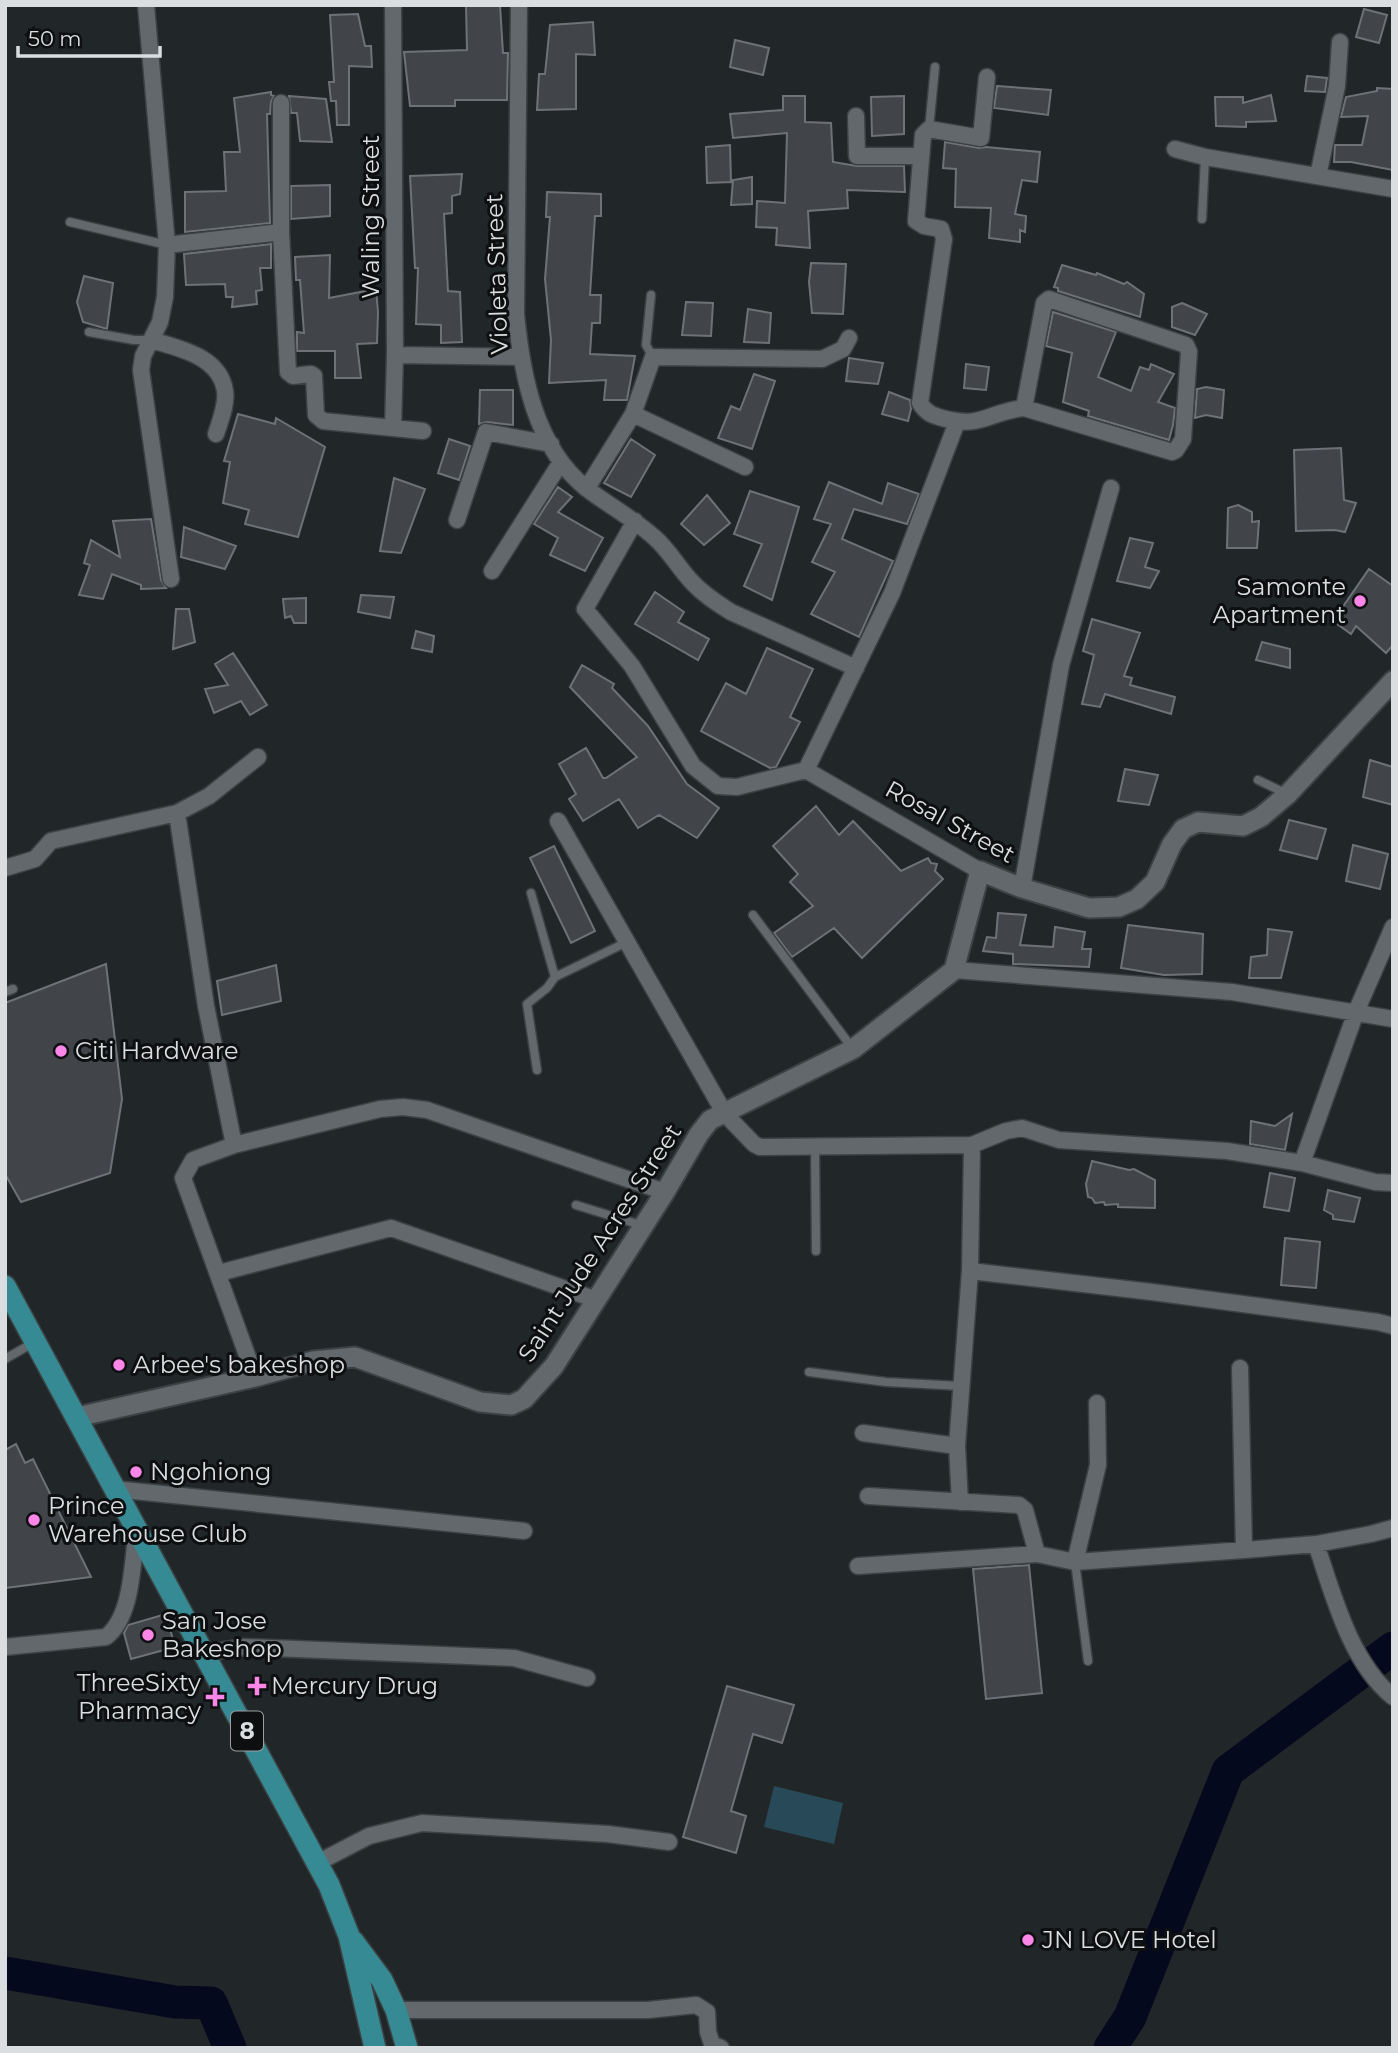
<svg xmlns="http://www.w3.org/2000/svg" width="1398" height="2053" font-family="Montserrat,sans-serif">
	<rect width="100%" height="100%" fill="#212629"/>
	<!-- green -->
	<path fill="#284957" d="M774,1786l69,17 -9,41 -70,-17z"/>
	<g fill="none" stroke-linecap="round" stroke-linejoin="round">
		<!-- river -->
		<path stroke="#05091e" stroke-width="33" d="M5,1973l170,29 36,1 19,45
			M1110,2048l20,-31 98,-246 165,-123"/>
	</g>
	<!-- building -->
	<path fill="#41454a" stroke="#6e7277" stroke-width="2" d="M466,5h34l3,48h5l-1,47h-52v6h-45l-6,-54 63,-2z
		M1364,9l23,6 -8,28 -23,-6z
		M358,14l7,32h6l1,21 -23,-1v59h-12l-1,-24h-5l-2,-19h5l-4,-67z
		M593,22l2,33 -19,-1v55l-39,1 2,-36h6l5,-49z
		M735,40l34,8 -6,27 -33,-8z
		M1307,76l20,2 -2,14 -20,-1z
		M997,86l54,4 -3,25 -54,-7z
		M1377,88l16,1v81l-42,-8h-17l1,-17h27l6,-29 -27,1 5,-20 31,-6z
		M271,92v3l3,1 -3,6 -1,12h-3l3,109 -85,9v-40l41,-1 -2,-39h16l-6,-54z
		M1271,95l5,26 -30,1v5l-30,-1 -1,-29h28v6z
		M289,96l37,3 6,43 -32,-1 -3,-28h-6z
		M783,96h22v26l26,1 2,39 24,4h47l1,26 -58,-2 1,18 -40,3 2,37 -34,-3 1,-17 -21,-1 1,-26 28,2 2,-70 -54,5 -3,-24 53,-4z
		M904,96v38l-32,2 -1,-39z
		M945,142l34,6 7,-1 54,5 -3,30 -15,-2 -7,34 11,2 -1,16 -5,-2v12l-31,-4 2,-30 -36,-1 1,-38 -13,-1z
		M730,145l1,37 -24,1 -1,-36z
		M462,174l-2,20 -8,2v17l-8,1 4,77 12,1 2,50 -21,1v-18l-25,-1 2,-56h-3l-5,-92z
		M752,177v27l-21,1 2,-25z
		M330,185v31l-39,3v-33z
		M547,192l54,2v22h-6l-5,79h11l-1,28h-8l-2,31 45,2 -8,44h-23l2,-20 -57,3 2,-43 -6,-61 5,-62h-4z
		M271,244v24h-11l2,22 -6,1 1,13 -25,3 1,-10h-7l-1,-13 -39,1 -2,-31z
		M330,255l-1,43 47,-9 2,23 -1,31 -20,1 4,34h-26v-27h-38v-19l7,1 -4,-53h-4l-1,-23z
		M811,263l35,1 -3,50 -31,-1 -3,-31z
		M1062,265l34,10 1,-2 27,11 3,-2 17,12 -4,23 -82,-26v-3l-4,-1z
		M84,276l29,7 -6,46 -24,-7 -6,-20z
		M686,302l27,1 -2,33 -29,-1z
		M1182,303l25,11 -12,21 -23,-8v-20z
		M748,309l23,4 -2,30 -25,-1z
		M1053,312l63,20 -18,45 33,14 9,-24 9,3 2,-6 23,10 -16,28 17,6 -2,17 -4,15 -81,-24 1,-5 -26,-9 9,-49 -26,-7z
		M849,358l34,5 -5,21 -32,-3z
		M966,364l23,3 -3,23 -22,-2z
		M754,374l21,7 -23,68 -34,-11 13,-32 9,4z
		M1206,387l18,3 -2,28 -16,-3 -11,3 2,-29z
		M480,390h33v35l-26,-3 -8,2z
		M889,392l21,8 1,9 -3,12 -26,-7z
		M238,414l37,10 1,-6 49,29 -27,90 -53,-13 4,-14 -26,-7 7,-41 -6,-1z
		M449,439l21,7 -11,34 -21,-7z
		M631,439l24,16 -24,42 -27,-14z
		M1341,448l3,52 12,3 -11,29 -10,-2 -39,1 -2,-81z
		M394,478l31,11 -24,64 -21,-2z
		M829,482l53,22 6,-21 31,11 -12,30 -53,-15 -12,30 51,22 -34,76 -48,-23 24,-42 -23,-10 19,-38 -17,-5z
		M558,487l14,10 -14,15 45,26 -18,33 -35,-16 8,-17 -24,-14z
		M750,491l49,16 -27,93 -28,-14 18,-42 -28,-10z
		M707,495l23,28 -26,22 -23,-21z
		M1238,505l14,7v10l7,-1 -2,27h-30l1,-40z
		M151,519l10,61 5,8 -25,1v-4l-29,-11 -9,25 -24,-4 11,-30 -6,-2 7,-23 29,17 -7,-36z
		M184,527l52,19 -11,23 -44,-12z
		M1130,538l23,5 -8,24 14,4 -9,17 -33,-7z
		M1369,569l24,17v59l-7,8 -30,-27 -5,8 -18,-13z
		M655,592l29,20 -6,10 31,17 -11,21 -63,-36z
		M361,595l33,2 -4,21 -32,-6z
		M306,598v25h-12l-3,-7 -6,2 -2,-19z
		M176,609h13l6,33 -22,7z
		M1092,619l48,14 -16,43 8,2 -2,7 45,12 -4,17 -66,-20 -5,13 -18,-3 12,-49 -11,-4z
		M416,631l18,5 -2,16 -20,-4z
		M1262,642l28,7v19l-34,-8z
		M767,648l46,21 -23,48 10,5 -24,45 -6,1 -69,-37 25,-48 20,11z
		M233,653l34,52 -17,10 -9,-14 -27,12 -9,-24 23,-4 -13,-21z
		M582,665l32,19 -2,4 36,38 39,58 32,24 -22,30 -38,-23 -21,13 -19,-29 -36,22 -14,-22 7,-5 -17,-30 27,-16 17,30h3l31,-21 -67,-70z
		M1370,760l23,7v38l-30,-8z
		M1125,769l33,6 -9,30 -31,-4z
		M816,806l23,29 14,-14 48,50 27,-13 3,5 6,1 -2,7 8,8 -81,79 -28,-30 -42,29 -18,-24 39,-27 -23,-24 8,-8 -25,-28z
		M1289,820l37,9 -9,30 -37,-9z
		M1353,845l35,9 -8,35 -34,-8z
		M554,846l41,85 -24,12 -41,-85z
		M998,913l28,2 -6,30 33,2 2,-20 30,5 -3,17h9l-2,18 -76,-3v-10l-30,-3 4,-14 9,1z
		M1128,925l75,9 -1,40 -38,1 -43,-7z
		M1268,929l24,3 -11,46h-32l2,-21 16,-2z
		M106,964l16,135 -12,74 -89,29 -16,-28v-171z
		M276,965l5,36 -59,14 -5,-34z
		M1292,1114l-7,36 -35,-6 1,-23 24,5z
		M1092,1161l37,9 5,-1 21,11v28l-37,-1v-3l-13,1 -1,-3 -9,1 -3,-5 -4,-1 -2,-13z
		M1270,1173l25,5 -6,33 -25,-4z
		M1328,1190l32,8 -6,24 -21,-3v-4l-9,-5z
		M1285,1238l35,4 -4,46 -35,-3z
		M16,1444l9,19 8,-4 58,118 -86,11v-138z
		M1029,1565l13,128 -56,6 -13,-130z
		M166,1614l9,33 -44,12 -7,-26 4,-8z
		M727,1686l67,19 -12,38 -29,-9 -22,77 15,5 -10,37 -53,-16z"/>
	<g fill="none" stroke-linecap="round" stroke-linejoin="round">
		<defs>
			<path id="service" d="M929,129l6,-62
				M1202,219l3,-62
				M70,222l97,23
				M651,295l-5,50 7,12
				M89,332l45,8h17
				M1258,780l29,14
				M531,893l24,84
				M753,915l100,134
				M5,992l8,-3
				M537,1070l-10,-66 20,-16 8,-11 72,-35
				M815,1146l1,105
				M576,1205l68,21
				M5,1359l28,-16
				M809,1372l77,10 75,4
				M1075,1562l13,99"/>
			<path id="minor" d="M146,5l21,240 -2,52 -5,25 -17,34 -2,14 30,209
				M393,5l2,350 -2,73
				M519,5l-3,309c6,61 19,133 70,174 22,17 48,31 69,50 15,13 24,31 38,45 11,12 24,20 38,29l125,56
				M987,77l-6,61 -52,-9 -6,6 -7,86 8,5 17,3 3,10 -24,164c6,10 12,12 22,15 41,11 45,-6 82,-10l148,44 4,-2 7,-11 6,-87 -3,-7 -137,-46 -5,4 -20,105
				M281,103v129l7,140 5,4 18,-2 3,2 2,39 7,6 100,10
				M856,116l1,40h64
				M1175,149l30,8 188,32
				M1318,176l19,-90 3,-44
				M167,245l114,-13
				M151,340c27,8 69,16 74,51 2,14 -5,30 -9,43
				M395,355l125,2
				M633,414l112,53
				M587,488l46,-74 20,-57 169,2 21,-10 6,-11
				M457,520l29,-88 65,12
				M635,521l-50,88 47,57 61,100 25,20 19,1 69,-17 86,-177 65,-171
				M492,571l69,-109
				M806,770l174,101
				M177,813l29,193 28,139
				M558,821l167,293 29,30 6,3 212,-2 34,-14 16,-3 37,12 168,11 75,12 73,19 18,1
				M5,868l30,-9 16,-18 126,-28 32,-17 49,-39
				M1022,888l39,-223 50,-177
				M954,970l278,22 161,27
				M1302,1163l54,-151 37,-85
				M970,1271l182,21 226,30 15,4
				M219,1273l172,-45 206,72
				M1240,1368l4,182
				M255,1377l-72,-199 10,-18 41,-15 146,-36 23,-2 24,3 238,82
				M863,1433l94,13
				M114,1489l410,42
				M868,1496l151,9 6,5 12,44
				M960,1502l-3,-56 13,-175 2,-126
				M1316,1544c17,50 34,118 77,153
				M1075,1562l23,-97 -1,-62
				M858,1566l179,-12 38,8 169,-12 72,-6 55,-10 22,-6
				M5,1647l101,-10c27,-21 26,-75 31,-108
				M206,1653l39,-6 269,11 73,20
				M317,1863l52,-27 53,-13 186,11 61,8
				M396,2010h252l48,-5 11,7 1,20 4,12 9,4"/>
			<path id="tertiary" d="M77,1417l178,-40 58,-16 42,-4 125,45 31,3 13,-6 30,-33 111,-174 34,-58 11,-14 143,-71 101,-79 26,-99 42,17 67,20 30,-1 18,-8 18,-17 17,-38 11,-15 15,-7 45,4 18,-9 27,-23 105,-113"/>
			<path id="primary" d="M5,1286l324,599 20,51 26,112
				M353,1941l29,39 14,30 11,38"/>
		</defs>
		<!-- service casing -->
		<use href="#service" stroke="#3c4143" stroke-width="11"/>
		<!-- minor casing -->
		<use href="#minor" stroke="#3c4143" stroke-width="19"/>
		<!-- tertiary casing -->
		<use href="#tertiary" stroke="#3c4143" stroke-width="23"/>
		<!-- primary casing -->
		<use href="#primary" stroke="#3c4143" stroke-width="24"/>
		<!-- service -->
		<use href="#service" stroke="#62686b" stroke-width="8"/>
		<!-- minor -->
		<use href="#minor" stroke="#62686b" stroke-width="16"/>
		<!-- tertiary -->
		<use href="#tertiary" stroke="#62686b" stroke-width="19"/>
		<!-- primary -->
		<use href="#primary" stroke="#358a94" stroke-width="21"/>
	</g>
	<!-- markers -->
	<g fill="#fa87e8" stroke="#0d0f10" stroke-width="2.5">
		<circle cx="1360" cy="601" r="7"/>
		<circle cx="61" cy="1051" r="7"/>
		<circle cx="119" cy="1365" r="7"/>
		<circle cx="136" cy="1472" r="7"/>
		<circle cx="34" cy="1520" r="7"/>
		<circle cx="148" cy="1635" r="7"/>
		<path d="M253.5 1675.5h7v7h7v7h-7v7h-7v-7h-7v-7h7z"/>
		<path d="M211.5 1686.5h7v7h7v7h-7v7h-7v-7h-7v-7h7z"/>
		<circle cx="1028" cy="1940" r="7"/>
	</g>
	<g text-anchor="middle" stroke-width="6" stroke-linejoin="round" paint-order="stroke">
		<!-- shield labels -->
		<rect fill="#0d0f10" stroke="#9da0a2" stroke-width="2" x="231" y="1711.5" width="32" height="39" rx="5"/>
		<g font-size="23" font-weight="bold" fill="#dbdee0">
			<text x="247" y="1739">8</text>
		</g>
		<!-- street labels -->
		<g font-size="24" fill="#dbdee0" stroke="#0d0f10">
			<text transform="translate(371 217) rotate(-90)" y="8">Waling Street</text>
			<text transform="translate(497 274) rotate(-92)" y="8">Violeta Street</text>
			<text transform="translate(950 822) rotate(29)" y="8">Rosal Street</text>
			<text transform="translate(600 1243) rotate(-57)" y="8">Saint Jude Acres Street</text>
		</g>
		<!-- poi labels -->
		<g font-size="24" fill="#dbdee0" stroke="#0d0f10" text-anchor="start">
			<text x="1346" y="595" text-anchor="end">Samonte<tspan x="1346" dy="28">Apartment</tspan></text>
			<text x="75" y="1059">Citi Hardware</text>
			<text x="133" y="1373">Arbee's bakeshop</text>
			<text x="150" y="1480">Ngohiong</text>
			<text x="48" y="1514">Prince<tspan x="48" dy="28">Warehouse Club</tspan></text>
			<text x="162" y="1629">San Jose<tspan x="162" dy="28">Bakeshop</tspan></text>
			<text x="201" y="1691" text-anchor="end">ThreeSixty<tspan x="201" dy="28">Pharmacy</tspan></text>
			<text x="271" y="1694">Mercury Drug</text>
			<text x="1042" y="1948">JN LOVE Hotel</text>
		</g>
	</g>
	<!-- border -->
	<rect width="1398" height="2053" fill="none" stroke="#dbdee0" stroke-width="14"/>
	<!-- scale -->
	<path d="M18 46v10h142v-10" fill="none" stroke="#dbdee0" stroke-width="3.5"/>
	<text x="28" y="46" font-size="21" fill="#dbdee0" stroke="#0d0f10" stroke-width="5" paint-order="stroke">50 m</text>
</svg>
